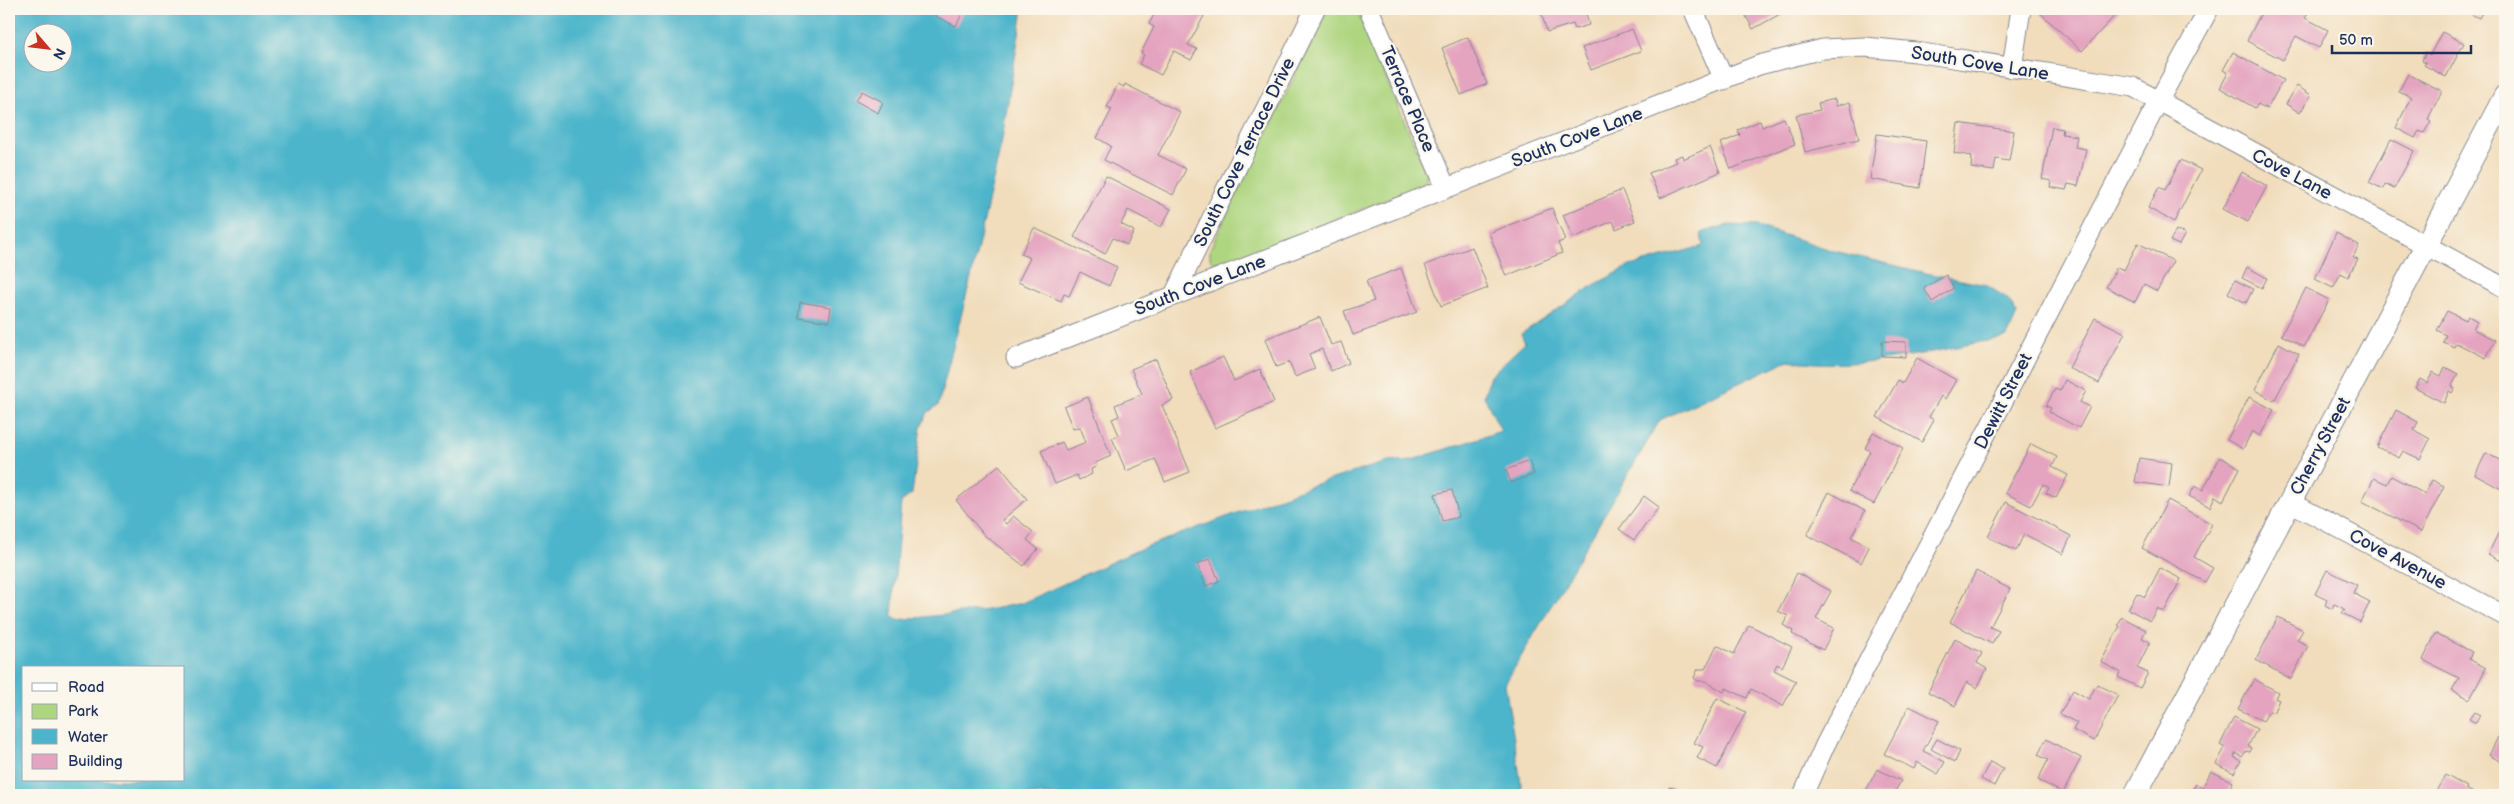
<svg xmlns="http://www.w3.org/2000/svg" width="2514" height="804" font-family="'Balsamiq Sans',sans-serif">
	<rect width="100%" height="100%" fill="#fbf7ec"/>
	<filter id="ink" filterUnits="userSpaceOnUse"><feTurbulence type="fractalNoise" baseFrequency=".02" numOctaves="2"/><feDisplacementMap in="SourceGraphic" scale="10" xChannelSelector="R" yChannelSelector="G"/><feConvolveMatrix kernelMatrix="1 2 1 2 8 2 1 2 1" color-interpolation-filters="sRGB"/></filter>
	<filter id="wash" filterUnits="userSpaceOnUse"><feTurbulence type="fractalNoise" baseFrequency=".0096" numOctaves="4" result="noise"/><feDisplacementMap in="SourceGraphic" scale="20" xChannelSelector="R" yChannelSelector="G"/><feGaussianBlur stdDeviation="1.12" result="paint"/><feColorMatrix in="noise" values="0 0 0 0 0 0 0 0 0 0 0 0 0 0 0 0 0 1.4 0 .05"/><feComposite in="paint" operator="in"/></filter>
	<g filter="url(#wash)">
		<rect width="100%" height="100%" fill="#f1ddbc"/>
		<!-- green -->
		<path fill="#aed580" stroke="#64826f" d="M1328,9h28l71,164 -1,7 -10,8 -190,75 -13,-1 -3,-4v-9z"/>
		<!-- water -->
		<path fill="#4db5cb" stroke="#347294" fill-rule="evenodd" d="M9,9h1014l-22,136 -29,128 -34,133 -10,6 -7,15 -9,67 -11,8 -9,113 5,5 90,-10 35,-7 118,-54 173,-64 77,-24 16,1 95,-31 -17,-35 6,-20 35,-33 -4,-9 73,-49 36,-19 73,-20 -2,-13 26,-8 30,1 77,25 92,22 60,12 21,13 10,16 -10,23c-72,13 -146,35 -219,23l-128,60 -155,264 18,111h-1514zM32,32h30v30h-30zM24,668h160v112h-160z"/>
		<g id="blocks">
			<!-- building -->
			<path fill="#e4a4bf" d="M938,9h17l8,3 -7,14 -21,-10z
				M1157,9h33l14,7 -16,29 9,4 -6,11 -17,-9 -13,24 -22,-11 5,-9 -3,-2 13,-26 -5,-3z
				M1550,9h35l4,16 -14,4 -2,-5 -26,8 -6,-20z
				M1742,9h38l2,4 -29,16z
				M2043,9h78l-39,42 -42,-38z
				M2263,9h42l4,2 -4,7 23,12 -9,18 -23,-12 -13,24 -36,-19z
				M2461,9h23l-5,9z
				M1632,29l9,22 -50,19 -9,-22z
				M2442,32l22,11 -18,34 -22,-12 2,-2 -4,-3 4,-8 4,3z
				M1468,37l19,47 -26,11 -19,-47z
				M2233,52l50,28 -16,29 -9,-5 -3,4 -35,-20 8,-15 -5,-3z
				M2408,74l34,17 -14,28 3,2 -7,12 -5,-2 -4,7 -19,-10 15,-31 -12,-6z
				M1118,84l6,3 1,-3 55,28 -22,43 28,14 -13,26 -69,-35 7,-14 -14,-8 15,-29 -5,-2z
				M2297,86l14,9 -11,18 -14,-9z
				M862,91l21,11 -5,11 -22,-12z
				M1835,99l1,7 14,-4 9,37 -54,13 -9,-37 24,-5 -2,-7z
				M1784,118l11,26 -64,25 -10,-26 19,-8 -2,-5 22,-9 2,6z
				M1958,123l56,8 -5,30 -13,-2 -2,12 -23,-3 1,-12 -18,-3z
				M2052,127l11,2 -1,5 15,2 -2,11 11,2 -8,37 -10,-2 -2,6 -16,-3 1,-6 -9,-2z
				M1877,134l49,7 -6,47 -50,-9z
				M2391,139l23,12 -20,38 -9,-5 -2,5 -14,-7z
				M1710,147l10,25 -60,26 -11,-25 27,-11 -2,-4 8,-3 1,4z
				M2181,160l20,10 -27,52 -26,-14 11,-21 6,3z
				M2242,172l25,14 -19,36 -25,-13z
				M1106,176l65,33 -10,18 -33,-17 -7,14 13,7 -7,14 -14,-7 -8,16 -31,-17z
				M1622,190l13,31 -19,8 -3,-8 -40,17 -10,-23z
				M1552,208l13,32 -7,3 4,10 -56,23 -17,-43z
				M1034,228l83,39 -8,19 -29,-14 -11,24 -5,-2 -3,7 -43,-19 12,-24 -9,-4z
				M2176,230l9,4 -6,11 -9,-4z
				M2336,233l23,12 -6,12 5,2 -10,18 -7,-4 -8,15 -18,-9z
				M2138,243l35,18 -16,30 -13,-7 -9,18 -29,-15 11,-20 7,3z
				M1472,247l16,41 -47,18 -16,-41z
				M2247,267l20,11 -5,10 -20,-10z
				M1401,268l16,44 -64,23 -9,-24 30,-10 -8,-20z
				M1946,275l8,13 -22,14 -8,-14z
				M2235,280l18,9 -7,14 -18,-10z
				M2306,288l23,12 -25,47 -23,-12z
				M800,302l31,5 -2,15 -31,-5z
				M2447,311l19,9 2,-4 9,5 -4,8 22,11 -9,18 -30,-15 -2,4 -11,-5 3,-7 -9,-5z
				M1320,317l11,28 10,-3 8,21 -18,8 -9,-22 -13,5 6,15 -20,8 -6,-15 -13,5 -11,-28z
				M2095,318l30,15 -26,50 -30,-15z
				M1882,341l24,1v15l-24,-1z
				M2279,343l20,11 -25,47 -19,-11z
				M1223,357l11,24 26,-12 14,33 -59,26 -25,-56z
				M1917,358l39,22 -11,19 -4,-3 -12,21 5,3 -12,22 -45,-25 21,-37 5,3z
				M1156,359l17,41 -11,5 28,67 -25,10 -10,-23 -29,12 -14,-33 7,-3 -7,-16 7,-3 -4,-11 27,-11 -11,-25z
				M2445,367l13,7 -6,12 3,2 -3,5 -3,-2 -5,12 -29,-15 5,-9 7,4 6,-11 8,4z
				M2065,380l21,11 -6,11 10,5 -11,21 -30,-16 2,-4 -5,-2 9,-17 5,2z
				M1088,397l23,59 -16,7 1,4 -5,2 1,5 -13,6 -2,-5 -22,9 -14,-33 21,-9 4,8 20,-8 -6,-15 -7,2 -9,-22z
				M2249,397l25,13 -14,26 -8,-5 -9,18 -16,-9z
				M2396,410l22,12 -4,8 16,9 -10,20 -17,-8 -4,7 -22,-11z
				M1873,432l30,16 -29,56 -25,-13 21,-40 -5,-3z
				M2031,444l26,13 -5,10 16,8 -12,23 -10,-5 3,-5 -6,-4 -12,22 -26,-13z
				M2486,453l19,10v28l-30,-16z
				M2220,457l20,11 -17,33 -8,-5 -5,11 -21,-11 6,-10 8,4z
				M2139,458l33,5 -3,24 -34,-5z
				M1529,461l5,13 -23,9 -5,-13z
				M999,465l28,34 -25,21 4,4 7,-8 20,16 -6,8 11,9 -14,17 -40,-31 -28,-35z
				M2391,476l34,18 7,-14 12,6 -23,46 -59,-31 12,-23 13,6z
				M1452,490l7,27 -17,4 -7,-27z
				M1829,492l36,19 -14,26 18,10 -8,16 -54,-28z
				M1644,496l15,11 -25,33 -15,-11z
				M2168,500l44,24 -18,33 19,11 -8,14 -63,-34z
				M2006,502l65,34 -8,18 -39,-20 -8,17 -28,-14z
				M2503,524l2,1v38l-17,-9z
				M1210,559l9,22 -13,5 -9,-22z
				M2160,568l21,11 -17,33 -7,-4 -7,13 -22,-12 9,-16 8,4z
				M2327,570l30,15 -4,8 17,9 -10,20 -18,-9 3,-4 -11,-5 -2,5 -7,-4 2,-5 -12,-6z
				M1976,571l34,18 -20,38 9,4 -7,13 -42,-22z
				M1797,573l34,18 -15,28 18,9 -11,22 -31,-16 1,-3 -10,-6 5,-9 -10,-5z
				M2122,617l24,13 -4,8 8,4 -13,26 11,5 -8,15 -22,-11 2,-5 -19,-10 19,-36 -2,-1z
				M2278,617l25,13 -6,10 11,6 -17,33 -35,-19z
				M1749,625l43,22 -10,20 -5,-3 -3,6 22,11 -13,25 -32,-17 -4,9 -21,-10 -2,4 -19,-11h-7l-4,-3 4,-9h7l12,-24 17,9z
				M2436,633l36,19 -3,7 17,9 -16,31 -18,-9 7,-12 -36,-18z
				M1955,639l27,14 -5,10 10,6 -10,19 -10,-6 -12,24 -27,-14z
				M2254,679l24,13 -3,6 4,2 -6,13 -4,-2 -6,10 -25,-12z
				M2097,684l21,11 -24,46 -21,-11 4,-7 -17,-9 13,-24 16,9z
				M1717,698l29,14 -29,56 -20,-10 6,-11 -9,-4z
				M1909,706l30,15 -16,30 22,11 -7,12 -21,-12 -3,7 -30,-15z
				M2474,712l6,3 -4,8 -7,-4z
				M2234,717l23,12 -9,17 4,2 -2,4 -4,-1 -4,6 -6,-4 -2,4 7,4 -7,12 -18,-9 9,-16 -5,-3z
				M2498,737l7,4v23l-16,-9z
				M1937,739l23,12 -5,11 -24,-13z
				M2046,739l35,19 -18,35 -25,-13 10,-20 -10,-5z
				M1990,762l13,7 -9,17 -13,-7z
				M1877,769l24,12 -8,14h-29z
				M2211,771l22,11 -7,13h-36l6,-11 7,3z
				M2445,775l22,12 -1,2 11,6h-43z
				M1669,787l28,6v2h-31z"/>
		</g>
	</g>
	<g filter="url(#ink)">
		<use href="#blocks" fill-opacity="0" stroke="#86868d" stroke-width="1"/>
		<g fill="none" stroke-linecap="round" stroke-linejoin="round">
			<defs>
				<path id="minor" d="M1369,9l77,179
					M1693,9l31,71
					M2012,68l9,-59
					M1174,295l141,-286
					M1016,358l743,-293 64,-16 42,-2 51,5 217,35 372,201
					M2290,502l215,114
					M1803,795l22,-50 333,-643 51,-93"/>
				<path id="tertiary" d="M2135,795l370,-699"/>
			</defs>
			<!-- minor casing -->
			<use href="#minor" stroke="#86868d" stroke-width="21"/>
			<!-- tertiary casing -->
			<use href="#tertiary" stroke="#86868d" stroke-width="24"/>
			<!-- minor -->
			<use href="#minor" stroke="#fff" stroke-width="19"/>
			<!-- tertiary -->
			<use href="#tertiary" stroke="#fff" stroke-width="22"/>
		</g>
	</g>
	<g text-anchor="middle" stroke-width="4.5" stroke-linejoin="round" paint-order="stroke">
		<!-- street labels -->
		<g font-size="18" fill="#1b2f5e" stroke="#fbf7ec">
			<text transform="translate(1980 63) rotate(9)" y="6">South Cove Lane</text>
			<text transform="translate(1408 99) rotate(67)" y="6">Terrace Place</text>
			<text transform="translate(1577 137) rotate(-21)" y="6">South Cove Lane</text>
			<text transform="translate(1244 152) rotate(-64)" y="6">South Cove Terrace Drive</text>
			<text transform="translate(2292 174) rotate(28)" y="6">Cove Lane</text>
			<text transform="translate(1200 285) rotate(-21)" y="6">South Cove Lane</text>
			<text transform="translate(2003 401) rotate(-63)" y="6">Dewitt Street</text>
			<text transform="translate(2320 446) rotate(-62)" y="6">Cherry Street</text>
			<text transform="translate(2398 559) rotate(28)" y="6">Cove Avenue</text>
		</g>
	</g>
	<!-- margin -->
	<rect width="2514" height="804" fill="none" stroke="#fbf7ec" stroke-width="30"/>
	<!-- legend -->
	<rect x="22" y="666" width="162" height="115" fill="#fbf7ec" stroke="#a1a7b3"/>
	<rect x="32" y="683" width="25" height="8" fill="#ffffff" stroke="#a1a7b3"/>
	<text x="68" y="692" font-size="15" fill="#1b2f5e">Road</text>
	<rect x="32" y="704" width="25" height="15" fill="#aed580" stroke="#a1a7b3"/>
	<text x="68" y="716" font-size="15" fill="#1b2f5e">Park</text>
	<rect x="32" y="729" width="25" height="15" fill="#4db5cb" stroke="#a1a7b3"/>
	<text x="68" y="742" font-size="15" fill="#1b2f5e">Water</text>
	<rect x="32" y="754" width="25" height="15" fill="#e4a4bf" stroke="#a1a7b3"/>
	<text x="68" y="766" font-size="15" fill="#1b2f5e">Building</text>
	<!-- north arrow -->
	<g transform="translate(48 48) rotate(118)"><circle r="24" fill="#fbf7ec" stroke="#a1a7b3"/>
	<path d="M0-4L9 19L0 12L-9 19Z" fill="#c8321e"/>
	<text y="-8" font-size="14" font-weight="bold" text-anchor="middle" fill="#1b2f5e">N</text>
	</g>
	<!-- scale -->
	<path d="M2332 45v8h139v-8" fill="none" stroke="#1b2f5e" stroke-width="2.5"/>
	<text x="2339" y="45" font-size="15" fill="#1b2f5e" stroke="#fbf7ec" stroke-width="4" paint-order="stroke">50 m</text>
</svg>
